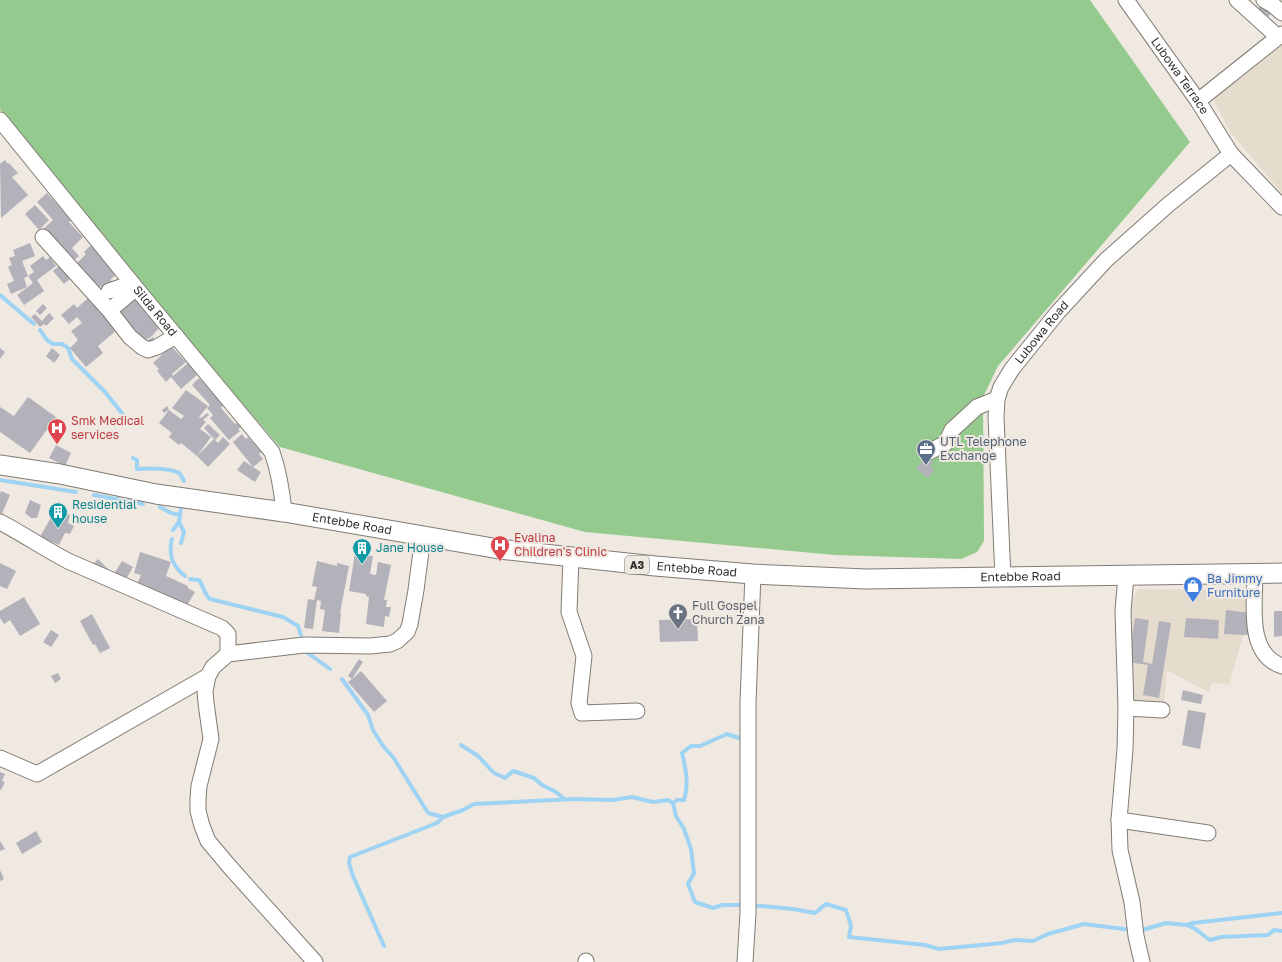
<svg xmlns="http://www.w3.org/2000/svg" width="1282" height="962" font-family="'Golos Text',sans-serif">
	<rect width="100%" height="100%" fill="#efe9e1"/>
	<!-- built -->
	<path fill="#e6dccd" d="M1282,39v154l-52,-61 -18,-35z
		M1225,588l27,2 1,44 -10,2 -14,49 -16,-3 -5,10 -41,-22 -3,38 -36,-4 -1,-87 5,-16 6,-12 63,1z"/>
	<!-- green -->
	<path fill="#95ca8e" d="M0,0h1090l100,142 -192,224 -15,31 1,144 -7,11 -16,7 -126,-4 -250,-23 -305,-85 -155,-179 -73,-91 -52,-68z"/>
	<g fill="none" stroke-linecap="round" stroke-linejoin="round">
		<!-- stream -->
		<path stroke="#9ed3f4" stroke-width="4" d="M0,295l34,29
			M40,330l7,10 6,4h9l6,4 4,11 33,33 20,25
			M133,458l4,2v9c10,-1 33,-1 42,4 2,2 4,6 5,8
			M0,480l76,12
			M94,495l49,9
			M160,507l11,6 9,2
			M181,508l-2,14 5,10 -3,11
			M173,530l6,-8
			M172,539c-4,15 1,28 13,37
			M190,579l9,1c5,7 5,14 11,19l73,18 15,9 3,9
			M305,651l25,18
			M342,679l26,36 5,15 10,16 10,11 35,56 15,4
			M461,745l17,11 16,17 11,5 8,-7 21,7 8,7 14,7 8,7
			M673,803l4,-3h7c5,-15 2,-31 -2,-47l9,-7h9l27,-12 15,5
			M751,905l42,4 22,4 11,-9 20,6 5,16 -2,11 76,8 14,4 63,-6 12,-3 19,1 15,-7 36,-10 48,6
			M1187,925c10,3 15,10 23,15l11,-3 47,-2 6,-5 8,1
			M1139,931l27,-8 21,2 6,-2 89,-10
			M384,946l-31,-70 -4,-13 1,-6 87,-34 6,-6 20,-7 11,-6 100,-5 39,1 19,-3 21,5 15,-2 5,3 3,13 8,13 7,20 3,24 -6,11 7,18 18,6 9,-3h22"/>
	</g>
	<!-- building -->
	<path fill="#b3b2bb" d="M1265,1l9,8 -6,8 -10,-8z
		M5,160l3,4 1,-1 9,10 -6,4 16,18 -27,23 -1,-54z
		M47,193l24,27 -2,2 14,15 -11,11 7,8 -8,7 -29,-33 11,-10 -16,-18z
		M35,205l14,15 -10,10 -14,-16z
		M30,243l5,13 -13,5 6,15 -4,2 3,9 -16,7 -4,-10 7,-3 -6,-14 4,-2 -3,-7 6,-2 -2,-6z
		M92,244l10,10 -1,2 16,18 -7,6 2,1 -9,8 -3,-3 -5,4 -14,-16 4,-3 -8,-8 9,-9 -2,-2z
		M43,256l3,4 4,-3 6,9 -19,14 7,11 -20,14 -7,-10 16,-12 -5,-7 6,-4 -4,-6z
		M61,264l11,13 -8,7 -11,-13z
		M132,295l27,33 -7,8 -6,4h-5l-29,-28z
		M89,297l29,32 -20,17 5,7 -17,14 -16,-19 8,-8 -7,-9 11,-8 -5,-6 -8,7 -8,-9 13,-11 3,4z
		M43,304l4,4 -7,7 -4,-4z
		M49,313l5,5 -8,8 -2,-2 -4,3 -9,-10 4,-3 7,7z
		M153,337l3,5 -6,3 -3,-4z
		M171,346l15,16 -14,12 1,2 15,-13 9,12 -16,14 -10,-12 -5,5 -9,-11 2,-2 -6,-6z
		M0,348l5,4 -5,7z
		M52,348l8,7 -6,8 -8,-7z
		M199,378l25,26 -3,4 14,16 4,-2 3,4 -4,3 2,2 -11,9 -19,-22 3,-3 -6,-7 3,-3 -18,-20z
		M186,390l22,16 -9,11 2,1 6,-5 2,2 -6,5 3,2 -6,7 11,8 -14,19 -16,-13 -2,2 -10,-8 3,-4 -13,-10 10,-13 12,9 3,-3 -12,-8z
		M28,397l28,20 -26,36 -30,-21v-25l14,9z
		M167,406l2,4 -5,3 -2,-3z
		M208,424l12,11 -5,5 3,3 5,-6 7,7 -22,23 -11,-11 17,-17 -10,-11z
		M242,434l4,5 2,-2 13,15 -2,2 4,5 -10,8 8,5 -6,10 -18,-12 7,-9 9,6 -20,-25z
		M56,445l15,8 -6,13 -16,-8z
		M926,457l7,6 -3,4 4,3 -6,8 -12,-9z
		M1,491l9,4 -8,19 -2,-1v-19z
		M30,500l11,5 -4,13h-6l-6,-5z
		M55,510l15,5 -2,8 6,3 -4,8 -5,-1 -6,12 -19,-8z
		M140,552l31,10 -5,14 22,10v2l7,4 -9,15 -50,-21 5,-11 -7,-2z
		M355,553l18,3 -3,18 6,1 2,-13 13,3 -7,35h3l-1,7h5l-2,10 -4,-1 -1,11 -18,-3 3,-27 -3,-1v-2l-17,-3z
		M98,559l13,13 -18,-8z
		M122,561l11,6 -8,14 -11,-7z
		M317,561l20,5v-3l12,3 -9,47h1l-2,20 -17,-2 3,-21 -5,-1 1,-8 -4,-1 -4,29 -9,-1 4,-29 6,1 3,-13 -5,-1z
		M0,563l16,8 -9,18 -7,-3z
		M24,597l16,27 -20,12 -10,-16 -6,4 -4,-6v-7z
		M1226,610l25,3 2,21 -10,1 -19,-1z
		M1274,611h8v25l-8,1z
		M92,614l18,34 -10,5 -5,-9 -2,1 -13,-24z
		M1135,618l14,2 -6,42 9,2 7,-43 12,2 -12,75 -16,-3 5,-30 -20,-3z
		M1186,618l33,2 -1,19 -34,-2z
		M697,619l1,22 -38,1 -1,-22z
		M51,630l8,5 -8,12 -8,-5z
		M359,659l4,3 -11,17 9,-8 26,30 -13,11 -26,-30 4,-3 -4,-3z
		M58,673l3,6 -6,4 -4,-7z
		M1183,690l20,5 -2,9 -20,-4z
		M1188,710l18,3 -6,36 -18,-4z
		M0,772l5,2 -3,7 3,1 -4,8 -1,-1z
		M36,831l6,11 -20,12 -6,-11z
		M0,841l5,8 -5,2z
		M0,870l4,9 -4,2z"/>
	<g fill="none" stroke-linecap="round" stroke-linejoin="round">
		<defs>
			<g id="minor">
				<path id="s1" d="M1126,0l72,101 33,53 51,53"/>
				<path d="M1237,0l41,37"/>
				<path d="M1264,0l9,5 9,8"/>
				<path d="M1198,101l84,-67"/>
				<path id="s2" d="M0,120l136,168 136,164c7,20 10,39 12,60"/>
				<path d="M43,237l66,73 21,27 12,10 6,3 9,-3 19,-11"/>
				<path d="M109,291l23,-8"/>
				<path d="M116,305l20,-17"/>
				<path d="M929,452l17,-9 6,-13 25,-23 20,-8"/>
				<path d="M0,522c23,12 45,27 68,39l154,67 6,6v20"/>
				<path d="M571,558l-2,54 15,44 -5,47 3,10 55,-2"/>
				<path d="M1255,574c0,29 -9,80 27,92"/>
				<path d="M1126,576l-3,35 3,97 -1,41 -6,71 1,30 12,52 4,34 6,26"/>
				<path id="s3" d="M1003,578l-7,-161 1,-18 4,-12 11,-18 46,-57 48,-52 63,-56 62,-50"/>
				<path d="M1126,708l36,2"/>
				<path d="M0,758l37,16 171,-98"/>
				<path d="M1119,820l89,13"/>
				<path d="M586,961v1"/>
				<path d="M315,962l-86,-96 -21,-25 -6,-15 -4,-15v-12l1,-13 12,-47 -5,-36 -1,-12 3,-15 5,-9 15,-13 76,-9 66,1 20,-2 7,-3 10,-9 3,-8 6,-34 7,-54"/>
				<path d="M745,962l3,-49v-211l5,-128"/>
			</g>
			<g id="major">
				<path id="s4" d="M0,465l60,9 96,20 128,18 215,37 156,17 98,8 113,5 416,-6"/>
			</g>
		</defs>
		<!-- minor casing -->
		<use href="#minor" stroke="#807b74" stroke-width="17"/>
		<!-- major casing -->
		<use href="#major" stroke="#807b74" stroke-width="21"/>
		<!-- minor -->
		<use href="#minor" stroke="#fff" stroke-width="15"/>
		<!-- major -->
		<use href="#major" stroke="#fff" stroke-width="19"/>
	</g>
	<!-- icons -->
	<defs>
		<symbol id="hospital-pin" viewBox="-11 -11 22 30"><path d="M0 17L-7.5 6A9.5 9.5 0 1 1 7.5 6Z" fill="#e0444e" stroke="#efe9e1"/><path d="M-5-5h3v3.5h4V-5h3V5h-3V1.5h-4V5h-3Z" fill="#fff"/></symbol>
		<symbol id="office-pin" viewBox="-11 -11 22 30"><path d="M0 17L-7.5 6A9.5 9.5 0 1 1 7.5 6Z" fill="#5c6f8a" stroke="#efe9e1"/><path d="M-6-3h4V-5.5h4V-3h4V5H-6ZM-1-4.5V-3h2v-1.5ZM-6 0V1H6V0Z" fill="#fff"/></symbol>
		<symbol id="building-pin" viewBox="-11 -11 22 30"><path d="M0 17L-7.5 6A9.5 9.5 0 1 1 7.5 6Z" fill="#0f9aa8" stroke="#efe9e1"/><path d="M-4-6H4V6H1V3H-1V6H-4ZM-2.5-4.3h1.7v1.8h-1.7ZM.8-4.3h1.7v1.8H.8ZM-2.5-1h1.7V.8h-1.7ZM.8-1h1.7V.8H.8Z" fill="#fff"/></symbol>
		<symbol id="shop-pin" viewBox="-11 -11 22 30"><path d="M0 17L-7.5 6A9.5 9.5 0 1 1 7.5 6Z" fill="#3f7fe0" stroke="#efe9e1"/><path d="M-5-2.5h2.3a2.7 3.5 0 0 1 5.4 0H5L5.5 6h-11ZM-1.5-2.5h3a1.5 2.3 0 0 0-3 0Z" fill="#fff"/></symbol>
		<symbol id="church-pin" viewBox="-11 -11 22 30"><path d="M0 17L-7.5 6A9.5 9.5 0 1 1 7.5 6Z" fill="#6b7280" stroke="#efe9e1"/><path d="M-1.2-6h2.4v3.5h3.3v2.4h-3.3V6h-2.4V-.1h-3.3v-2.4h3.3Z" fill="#fff"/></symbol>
	</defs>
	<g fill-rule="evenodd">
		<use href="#hospital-pin" x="46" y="417" width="22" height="30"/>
		<use href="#office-pin" x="915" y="438" width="22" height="30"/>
		<use href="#building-pin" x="47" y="501" width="22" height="30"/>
		<use href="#hospital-pin" x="489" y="534" width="22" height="30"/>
		<use href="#building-pin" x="351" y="537" width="22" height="30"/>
		<use href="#shop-pin" x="1182" y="575" width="22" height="30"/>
		<use href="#church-pin" x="667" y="602" width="22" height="30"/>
	</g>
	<g text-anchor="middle" stroke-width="4" stroke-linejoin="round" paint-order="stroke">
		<!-- shield labels -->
		<rect fill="#efe9e1" stroke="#6b6864" stroke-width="1" x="625" y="556" width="24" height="18" rx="3"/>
		<g font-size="11" font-weight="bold" fill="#33312e">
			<text x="637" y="569">A3</text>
		</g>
		<!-- street labels -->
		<g font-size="12" fill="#33312e" stroke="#efe9e1">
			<text dy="4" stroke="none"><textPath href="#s1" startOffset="93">Lubowa Terrace</textPath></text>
			<text dy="4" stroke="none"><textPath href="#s2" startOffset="246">Silda Road</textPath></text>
			<text dy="4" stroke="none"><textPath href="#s3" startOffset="260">Lubowa Road</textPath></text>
			<text dy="4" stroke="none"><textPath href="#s4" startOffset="357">Entebbe Road</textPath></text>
			<text dy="4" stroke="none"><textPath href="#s4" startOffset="705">Entebbe Road</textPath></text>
			<text dy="4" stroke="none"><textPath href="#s4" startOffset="1029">Entebbe Road</textPath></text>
		</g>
		<!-- health labels -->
		<g font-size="12" fill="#be3a42" stroke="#efe9e1" text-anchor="start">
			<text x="71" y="425">Smk Medical<tspan x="71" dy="14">services</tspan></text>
			<text x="514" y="542">Evalina<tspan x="514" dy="14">Children's Clinic</tspan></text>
		</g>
		<!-- service labels -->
		<g font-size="12" fill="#4e5e75" stroke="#efe9e1" text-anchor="start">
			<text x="940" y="446">UTL Telephone<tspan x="940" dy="14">Exchange</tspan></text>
		</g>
		<!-- culture labels -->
		<g font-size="12" fill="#0d838f" stroke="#efe9e1" text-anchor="start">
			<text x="72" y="509">Residential<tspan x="72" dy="14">house</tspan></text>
			<text x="376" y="552">Jane House</text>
		</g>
		<!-- shop labels -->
		<g font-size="12" fill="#366cbe" stroke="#efe9e1" text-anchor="start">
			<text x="1207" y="583">Ba Jimmy<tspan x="1207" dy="14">Furniture</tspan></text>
		</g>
		<!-- worship labels -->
		<g font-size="12" fill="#5b616d" stroke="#efe9e1" text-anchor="start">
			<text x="692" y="610">Full Gospel<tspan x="692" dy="14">Church Zana</tspan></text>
		</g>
	</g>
</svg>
